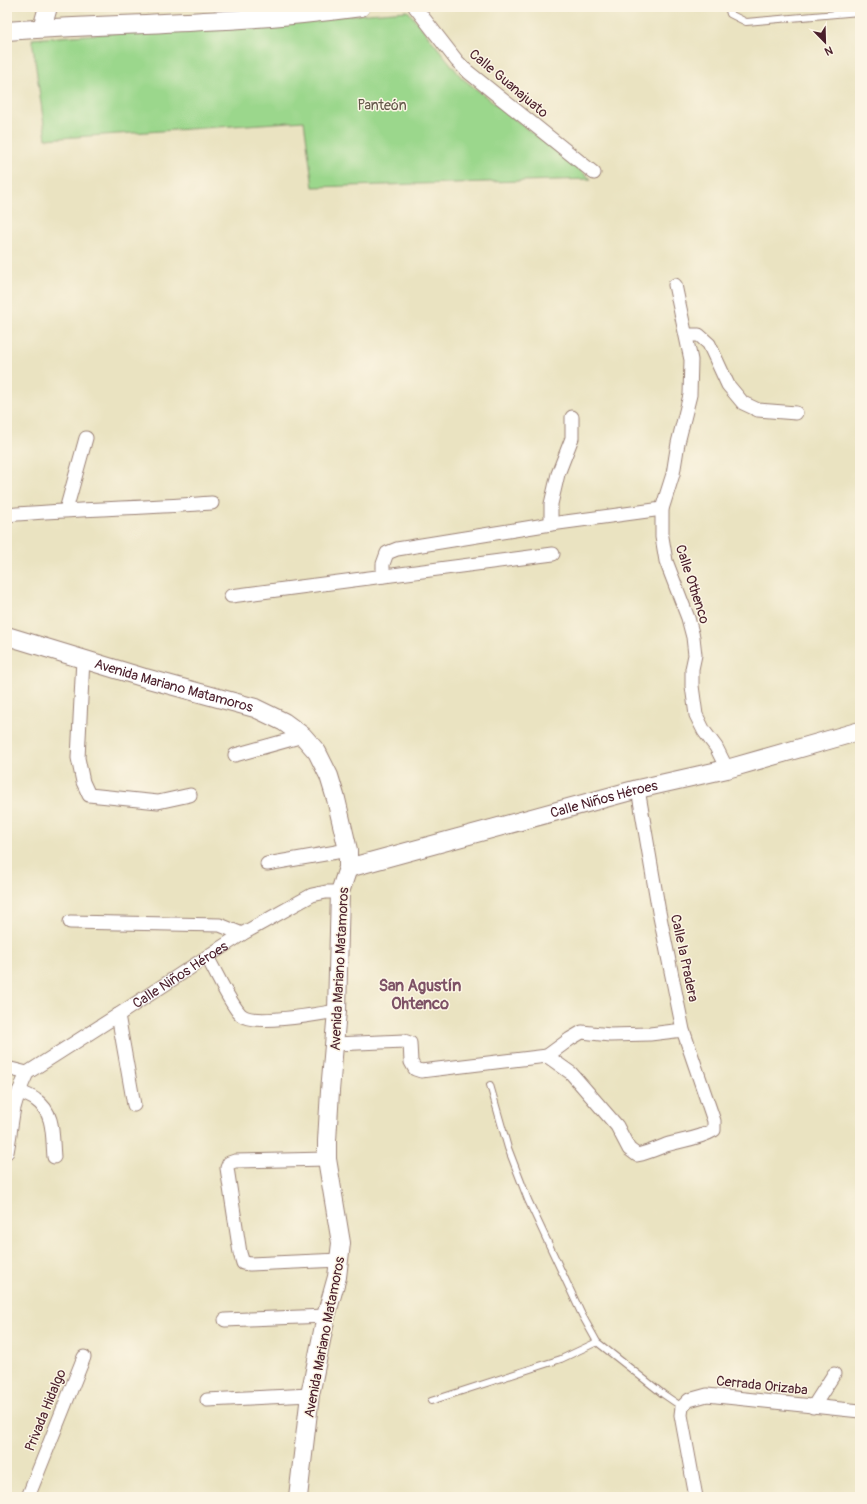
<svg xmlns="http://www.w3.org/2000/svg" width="867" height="1504" font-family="Pangolin,sans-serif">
	<rect width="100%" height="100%" fill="#fcf5e5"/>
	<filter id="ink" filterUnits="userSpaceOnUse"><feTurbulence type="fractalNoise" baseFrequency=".025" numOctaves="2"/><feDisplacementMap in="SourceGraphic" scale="8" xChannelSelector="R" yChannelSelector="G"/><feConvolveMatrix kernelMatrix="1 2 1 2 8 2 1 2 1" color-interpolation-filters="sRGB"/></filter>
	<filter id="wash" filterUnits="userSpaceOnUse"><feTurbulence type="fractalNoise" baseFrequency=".012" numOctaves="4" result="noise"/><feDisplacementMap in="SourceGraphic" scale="16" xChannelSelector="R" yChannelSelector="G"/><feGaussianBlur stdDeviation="0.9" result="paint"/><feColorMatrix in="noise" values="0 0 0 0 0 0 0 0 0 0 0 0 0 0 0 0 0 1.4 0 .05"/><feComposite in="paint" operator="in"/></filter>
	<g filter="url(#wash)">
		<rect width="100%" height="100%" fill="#eae3c1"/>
		<!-- green -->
		<path fill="#9bd78c" stroke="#727b5c" d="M408,11l54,67 129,101 -278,8 -9,-66 -258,18 -14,-100z"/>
	</g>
	<g filter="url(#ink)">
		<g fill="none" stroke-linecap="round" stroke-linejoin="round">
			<defs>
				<path id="lane" d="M728,7l2,7 16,8 113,-10
					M490,1085l18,63 20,52 54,115 15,27 66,52 19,13
					M431,1401l130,-42 36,-17"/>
				<g id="street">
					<path d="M415,7l42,54 10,10 127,102"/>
					<path d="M675,285l16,75 -1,35 -12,48 -5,31 -11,35v28l4,24 22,57 5,19 2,18 -3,14v17l4,29 8,16 12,16 11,22"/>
					<path d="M687,335h12l10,9 19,41 15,18 15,7 38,3"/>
					<path d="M66,510l20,-72"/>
					<path d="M7,515c68,-6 137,-7 205,-12"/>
					<path d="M551,524v-20l7,-30 14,-36v-21"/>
					<path d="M383,576v-12l4,-11 10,-4 154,-25 111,-15"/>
					<path d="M231,596l322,-42"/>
					<path d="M83,659l-5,99 5,24 6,13 69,7 32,-7"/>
					<path d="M235,755l68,-19"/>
					<path d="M638,789l21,123 24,118 31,91v9c-15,9 -32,10 -48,15 -10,4 -19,8 -29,10l-8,-6 -12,-23 -46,-53 -24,-17 23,-17 12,-7 28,3 40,-1 33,-4"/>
					<path d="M267,864l81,-14"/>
					<path d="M70,922l150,3 22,9"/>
					<path d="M207,957c9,15 23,47 34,58 13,11 78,-1 96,-4"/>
					<path d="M118,1015l16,90"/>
					<path d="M335,1044l69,-3 6,2 1,19 4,7 6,2 126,-15"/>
					<path d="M7,1068l20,5"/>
					<path id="s1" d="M27,1073l91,-58 124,-81 70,-39 14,-3h14"/>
					<path d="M19,1091c5,3 12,5 17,9 19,13 16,36 18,57"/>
					<path d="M7,1152c3,-15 4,-29 7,-44 3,-12 8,-24 13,-35"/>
					<path d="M327,1159l-92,2 -6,2 -2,5 13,85 3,10 7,1 90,-4"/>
					<path d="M225,1320l101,-4"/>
					<path d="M207,1400l103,-5"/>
					<path d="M813,1407l21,-33"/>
					<path d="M28,1497l56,-140"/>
					<path d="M696,1497l-15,-82 1,-8 7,-7 18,-5 153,16"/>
				</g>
				<g id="secondary">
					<path d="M42,28l6,-21"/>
					<path d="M7,31c65,-5 131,-6 197,-10 52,-2 105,-7 157,-14"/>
					<path id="s2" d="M7,636l138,42 110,30 29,14 19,14 14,16 12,24 7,23 12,51v18l-8,24 -3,119 -7,80 -3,50v18l14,84 -4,34 -11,39 -16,79 -12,102"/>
					<path id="s3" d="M348,868l290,-79 89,-20 133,-38"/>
				</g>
			</defs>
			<!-- lane casing -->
			<use href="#lane" stroke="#9a8176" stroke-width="8"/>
			<!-- street casing -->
			<use href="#street" stroke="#9a8176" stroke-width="15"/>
			<!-- secondary casing -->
			<use href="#secondary" stroke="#9a8176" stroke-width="20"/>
			<!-- lane -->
			<use href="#lane" stroke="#fff" stroke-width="6"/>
			<!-- street -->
			<use href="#street" stroke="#fff" stroke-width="13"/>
			<!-- secondary -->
			<use href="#secondary" stroke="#fff" stroke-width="18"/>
		</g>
	</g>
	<g text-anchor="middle" stroke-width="3" stroke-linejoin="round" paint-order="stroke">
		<!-- street labels -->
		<g font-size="14" fill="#4a1f2b" stroke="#fcf5e5">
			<text transform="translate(509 83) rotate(40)" y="5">Calle Guanajuato</text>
			<text transform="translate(693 584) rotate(72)" y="5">Calle Othenco</text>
			<text dy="5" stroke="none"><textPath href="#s2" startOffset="174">Avenida Mariano Matamoros</textPath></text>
			<text dy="5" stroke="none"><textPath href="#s3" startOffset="265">Calle Niños Héroes</textPath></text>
			<text transform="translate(685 958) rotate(78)" y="5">Calle la Pradera</text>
			<text transform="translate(339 969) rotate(-87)" y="5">Avenida Mariano Matamoros</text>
			<text dy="5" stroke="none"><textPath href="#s1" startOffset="182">Calle Niños Héroes</textPath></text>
			<text transform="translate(324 1337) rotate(-79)" y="5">Avenida Mariano Matamoros</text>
			<text transform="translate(762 1385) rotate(6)" y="5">Cerrada Orizaba</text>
			<text transform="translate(45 1410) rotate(-68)" y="5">Privada Hidalgo</text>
		</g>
		<!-- park labels -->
		<g font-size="14" fill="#625648" stroke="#fcf5e5">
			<text x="382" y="110">Panteón</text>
		</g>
		<!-- quarter labels -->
		<g font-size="16" font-weight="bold" fill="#7e5266" stroke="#fcf5e5">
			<text x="420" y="991">San Agustín<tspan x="420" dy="18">Ohtenco</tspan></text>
		</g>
	</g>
	<!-- margin -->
	<rect width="867" height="1504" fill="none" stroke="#fcf5e5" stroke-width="24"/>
	<!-- north arrow -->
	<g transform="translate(825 42) rotate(157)" stroke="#fcf5e5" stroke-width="3" paint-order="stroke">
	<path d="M0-3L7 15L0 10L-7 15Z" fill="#4a1f2b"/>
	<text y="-6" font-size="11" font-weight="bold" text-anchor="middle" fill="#4a1f2b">N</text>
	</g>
</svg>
